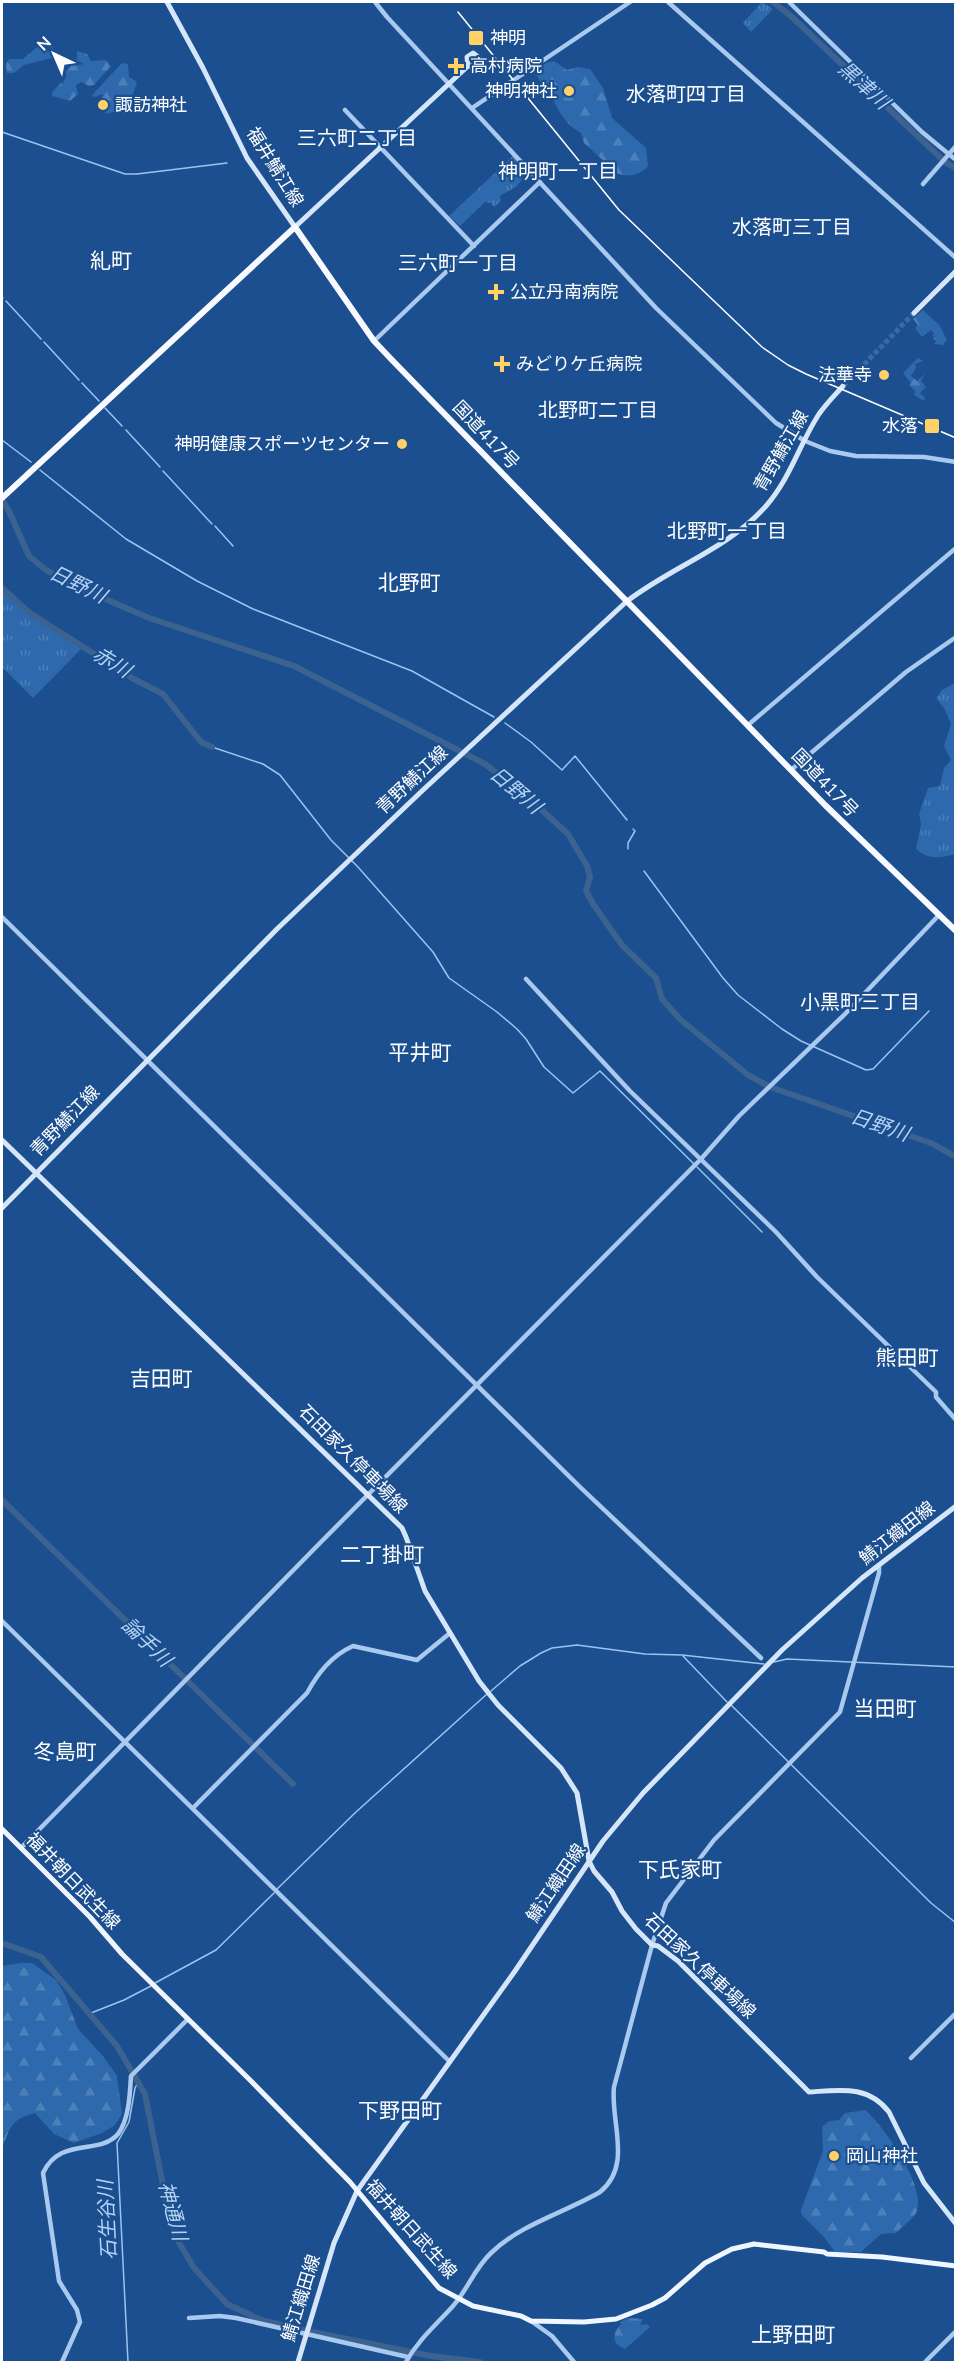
<svg xmlns="http://www.w3.org/2000/svg" width="957" height="2364" font-family="Mulish,'Noto Sans JP',sans-serif">
	<defs>
		<pattern id="forest-firs" width="22" height="20" patternUnits="userSpaceOnUse" patternTransform="scale(1.5)"><rect width="22" height="20" fill="#2e69ad"/><path d="M5 1l3.5 6h-7zM16 11l3.5 6h-7z" fill="#4d80b9"/></pattern>
		<pattern id="park-tufts" width="24" height="20" patternUnits="userSpaceOnUse" patternTransform="scale(1.5)"><rect width="24" height="20" fill="#2e69ad"/><path d="M3 7l-1-3M5 7V3M7 7l1-3M15 17l-1-3M17 17v-4M19 17l1-3" fill="none" stroke="#4d80b9"/></pattern>
	</defs>
	<rect width="100%" height="100%" fill="#1b4f8f"/>
	<!-- forest -->
	<path fill="url(#forest-firs)" d="M48,44l4,2 3,11 -31,8 -10,8h-7l-1,-9 3,-5h14l13,-11z
		M77,51l10,3 4,7 15,-1 5,6 -17,19 -5,1 -8,-4 -5,3 2,9 -8,7 -18,-5v-4l14,-14v-7l11,-12z
		M554,61l13,9 11,-3 12,2 13,19 9,30 34,30 2,18c-8,9 -20,12 -32,7l-1,-5 -8,-4 -23,-21 -3,-10c-18,-10 -24,-25 -32,-43l-5,-2 -8,-14 10,-11z
		M122,63l6,1 1,13 8,5c-1,5 -10,26 -12,32l-6,-3 -14,3 4,-8 -3,-5 -5,2 2,-9 -9,3 -2,-2z
		M923,310l17,16 7,14 -3,3 1,2 -11,-1 2,-3 -3,-4 6,1 -6,-2 1,-2 -3,-4 -9,7 -7,-9 3,-3 -5,-6z
		M918,358l5,3 -8,3 1,4 -5,8 6,5 8,-7 -4,7 5,6 -6,6 5,5 -1,3 -10,-6 1,-4 -6,-6 2,-2 -8,-10z
		M21,1963h11l24,17 9,15 13,34 25,27 14,20 5,38 -7,11 -13,8 -28,10 -20,-9 -19,-21c-25,7 -24,13 -33,36v-183z
		M865,2110c19,16 63,78 51,103 -4,7 -14,14 -20,20l-15,1 -20,18h-26l-11,-15 -23,-23v-4l22,-59 -1,-24 7,-6 10,-1 6,-7z
		M628,2318l15,1 -3,6 7,-1 3,3 -25,22c-14,-6 -13,-15 -4,-25l-1,-2z"/>
	<!-- park -->
	<path fill="url(#park-tufts)" d="M762,2l10,6v2l-21,22 -8,-9z
		M514,155l11,12 -6,5 4,5c-5,12 -15,13 -23,19l1,5 -7,6 -3,-4 -6,-1 -25,24 -11,-10z
		M2,590l16,12 10,12 55,33 -50,51 -31,-31z
		M955,683v171c-13,4 -28,6 -39,-5l5,-25 -2,-10 9,-26 12,-2 4,-18 7,-8 -7,-14 7,-22 -7,-16 -8,-10 6,-8z"/>
	<g fill="none" stroke-linecap="round" stroke-linejoin="round">
		<!-- stream -->
		<path stroke="#9cc4f0" stroke-width="1.5" d="M2,132l123,42h12l90,-11
			M2,296l1,2
			M6,301l35,38
			M44,342l35,38
			M82,383l17,18
			M105,408l17,18
			M126,430l34,37
			M2,440l29,22
			M40,470l86,69 71,42 56,28 159,62 82,46
			M163,471l49,53
			M215,526l18,20
			M505,723l26,19 31,28 13,-14 52,64
			M212,747l51,17 17,11 51,65 27,27 75,85 16,26 48,34 20,17 9,10 18,28 29,26 27,-22 94,93
			M628,849v-6l7,-12 -2,-2
			M644,871l79,107 15,17 44,34 19,12 65,29 7,-1 56,-58
			M697,1167l65,65
			M683,1656l44,46
			M774,1662l13,-3 169,8
			M491,1691l29,-25 21,-13 11,-5 25,-3 68,9 37,1 82,9
			M731,1705l200,198 25,20
			M277,1889l79,-77 131,-118
			M155,1983l61,-33 58,-57
			M91,2013l33,-13 27,-14
			M128,2362l-11,-219 12,-21 6,-34 4,-7"/>
		<!-- river -->
		<path stroke="#3c6290" stroke-width="6" d="M773,2l19,15 153,145 11,6
			M2,500l6,9 21,47 17,14 34,18 69,30 145,48 191,98 37,28 46,42 19,32 3,11 -4,14 7,13 29,41 34,33 6,21 19,21 67,55 22,12 161,56 25,14
			M2,588l28,25 102,65 31,16 38,48 11,5
			M2,1500l291,284
			M2,1943l39,14 76,89 28,48 22,112 10,33 17,29 33,36 34,16 42,10 128,26 49,6"/>
		<!-- secondary-tunnel -->
		<path stroke="#3d69a0" stroke-width="5" stroke-dasharray="5 2.5" stroke-linecap="butt" d="M843,386l71,-73"/>
		<!-- tertiary -->
		<path stroke="#a9c9ee" stroke-width="4.5" d="M375,2l12,15 269,291 120,115 29,18 25,10 26,5 68,1 32,5
			M668,2l288,256
			M789,2l133,130 34,28
			M472,108l158,-106
			M345,110l129,136
			M923,184l33,-38
			M374,341l166,-159
			M748,725l208,-177
			M791,770l115,-98 50,-35
			M2,917l578,570 181,171
			M526,979l104,112 146,141 41,45 119,115v5l20,23
			M2,1621l447,440
			M193,1808l114,-115c11,-20 24,-37 46,-47l64,14 33,-27
			M21,1848l297,-303 383,-386 38,-43 106,-102 94,-99
			M911,2058l45,-45
			M189,2318l31,-2 16,2 172,39
			M531,2321l21,15 22,26
			M62,2362l18,-40 -3,-12 -18,-29 -16,-108c17,-37 56,-17 75,-39 11,-14 12,-41 13,-58l57,-57
			M406,2362c12,-22 30,-37 47,-56 15,-17 21,-37 38,-53 30,-29 73,-40 109,-61 33,-27 10,-70 14,-105l38,-142 14,-42 48,-63 126,-128 39,-139v-8
			M925,2362l31,-31"/>
		<!-- secondary -->
		<path stroke="#d6e6fa" stroke-width="5" d="M167,2l36,66 44,90 48,69 173,-161h10l4,-6 -9,-7 -6,4 1,9
			M914,313l42,-42
			M2,1140l400,388 4,9 19,54 54,90 19,24 63,63 16,25 12,68 5,10 18,21 10,19 14,18 16,16 6,1 20,15 131,131c32,-2 59,-7 80,20l35,71 32,41
			M2,1208l275,-279 146,-139 203,-188c45,-35 102,-53 140,-96 24,-27 34,-63 53,-92 7,-10 16,-19 24,-28
			M298,2362l36,-119 23,-52 158,-220 88,-130 40,-48 139,-143 80,-72 94,-72"/>
		<!-- primary -->
		<path stroke="#f0f6ff" stroke-width="5" d="M2,1829l88,88 32,37 129,127 99,101 89,106 34,18 48,10 10,5 53,1 32,-3 36,-14 13,-7 40,-35 27,-14 22,-5 70,8 3,2 55,3 74,9"/>
		<!-- trunk -->
		<path stroke="#f8faff" stroke-width="6" d="M2,498l293,-271 79,114 18,19 433,445 131,126"/>
		<!-- tram -->
		<path stroke="#fff" stroke-width="1.5" d="M458,12l161,198 143,137 26,18 18,9 150,64"/>
	</g>
	<!-- markers -->
	<g fill="#ffd166" stroke="#1b4f8f" stroke-width="2">
		<rect x="468" y="30" width="16" height="16" rx="3"/>
		<path d="M453 57h6v6h6v6h-6v6h-6v-6h-6v-6h6z"/>
		<circle cx="569" cy="91" r="6"/>
		<circle cx="103" cy="105" r="6"/>
		<path d="M493 283h6v6h6v6h-6v6h-6v-6h-6v-6h6z"/>
		<path d="M499 355h6v6h6v6h-6v6h-6v-6h-6v-6h6z"/>
		<circle cx="884" cy="375" r="6"/>
		<rect x="924" y="418" width="16" height="16" rx="3"/>
		<circle cx="402" cy="444" r="6"/>
		<circle cx="834" cy="2156" r="6"/>
	</g>
	<g text-anchor="middle" stroke-width="4.5" stroke-linejoin="round" paint-order="stroke">
		<!-- poi labels -->
		<g font-size="18" fill="#fff" stroke="#1b4f8f" text-anchor="start">
			<text x="490" y="44">神明</text>
			<text x="470" y="72">高村病院</text>
			<text x="557" y="97" text-anchor="end">神明神社</text>
			<text x="115" y="111">諏訪神社</text>
			<text x="510" y="298">公立丹南病院</text>
			<text x="516" y="370">みどりケ丘病院</text>
			<text x="872" y="381" text-anchor="end">法華寺</text>
			<text x="918" y="432" text-anchor="end">水落</text>
			<text x="390" y="450" text-anchor="end">神明健康スポーツセンター</text>
			<text x="846" y="2162">岡山神社</text>
		</g>
		<!-- street labels -->
		<g font-size="18" fill="#fff" stroke="#1b4f8f">
			<text transform="translate(275 167) rotate(58)" y="6">福井鯖江線</text>
			<text transform="translate(486 435) rotate(46)" y="6">国道417号</text>
			<text transform="translate(781 451) rotate(-60)" y="6">青野鯖江線</text>
			<text transform="translate(412 780) rotate(-43)" y="6">青野鯖江線</text>
			<text transform="translate(825 783) rotate(46)" y="6">国道417号</text>
			<text transform="translate(65 1121) rotate(-46)" y="6">青野鯖江線</text>
			<text transform="translate(353 1459) rotate(45)" y="6">石田家久停車場線</text>
			<text transform="translate(897 1533) rotate(-38)" y="6">鯖江織田線</text>
			<text transform="translate(73 1881) rotate(46)" y="6">福井朝日武生線</text>
			<text transform="translate(556 1883) rotate(-56)" y="6">鯖江織田線</text>
			<text transform="translate(700 1966) rotate(43)" y="6">石田家久停車場線</text>
			<text transform="translate(411 2229) rotate(48)" y="6">福井朝日武生線</text>
			<text transform="translate(301 2298) rotate(-73)" y="6">鯖江織田線</text>
		</g>
		<!-- water labels -->
		<g font-size="20" font-style="italic" fill="#b5d3f5" stroke="#1b4f8f">
			<text transform="translate(864 85) rotate(42)" y="7">黒津川</text>
			<text transform="translate(78 584) rotate(26)" y="7">日野川</text>
			<text transform="translate(112 662) rotate(31)" y="7">赤川</text>
			<text transform="translate(516 790) rotate(40)" y="7">日野川</text>
			<text transform="translate(880 1125) rotate(19)" y="7">日野川</text>
			<text transform="translate(147 1642) rotate(44)" y="7">論手川</text>
			<text transform="translate(173 2211) rotate(75)" y="7">神通川</text>
			<text transform="translate(107 2220) rotate(-93)" y="7">石生谷川</text>
		</g>
		<!-- neighbourhood labels -->
		<g font-size="20" fill="#fff" stroke="#1b4f8f">
			<text x="686" y="101">水落町四丁目</text>
			<text x="357" y="145">三六町二丁目</text>
			<text x="558" y="178">神明町一丁目</text>
			<text x="792" y="234">水落町三丁目</text>
			<text x="458" y="270">三六町一丁目</text>
			<text x="598" y="417">北野町二丁目</text>
			<text x="727" y="538">北野町一丁目</text>
			<text x="860" y="1009">小黒町三丁目</text>
		</g>
		<!-- quarter labels -->
		<g font-size="21" fill="#fff" stroke="#1b4f8f">
			<text x="111" y="268">糺町</text>
			<text x="409" y="590">北野町</text>
			<text x="420" y="1060">平井町</text>
			<text x="907" y="1365">熊田町</text>
			<text x="161" y="1386">吉田町</text>
			<text x="382" y="1562">二丁掛町</text>
			<text x="885" y="1716">当田町</text>
			<text x="65" y="1759">冬島町</text>
			<text x="680" y="1877">下氏家町</text>
			<text x="400" y="2118">下野田町</text>
			<text x="793" y="2342">上野田町</text>
		</g>
	</g>
	<!-- border -->
	<rect width="957" height="2364" fill="none" stroke="#ffffff" stroke-width="6"/>
	<!-- north arrow -->
	<g transform="translate(54 54) rotate(316)" stroke="#1b4f8f" stroke-width="4.5" paint-order="stroke">
	<path d="M0-4.5L10 22L0 15L-10 22Z" fill="#ffffff"/>
	<text y="-9" font-size="16" font-weight="bold" text-anchor="middle" fill="#ffffff">N</text>
	</g>
</svg>
